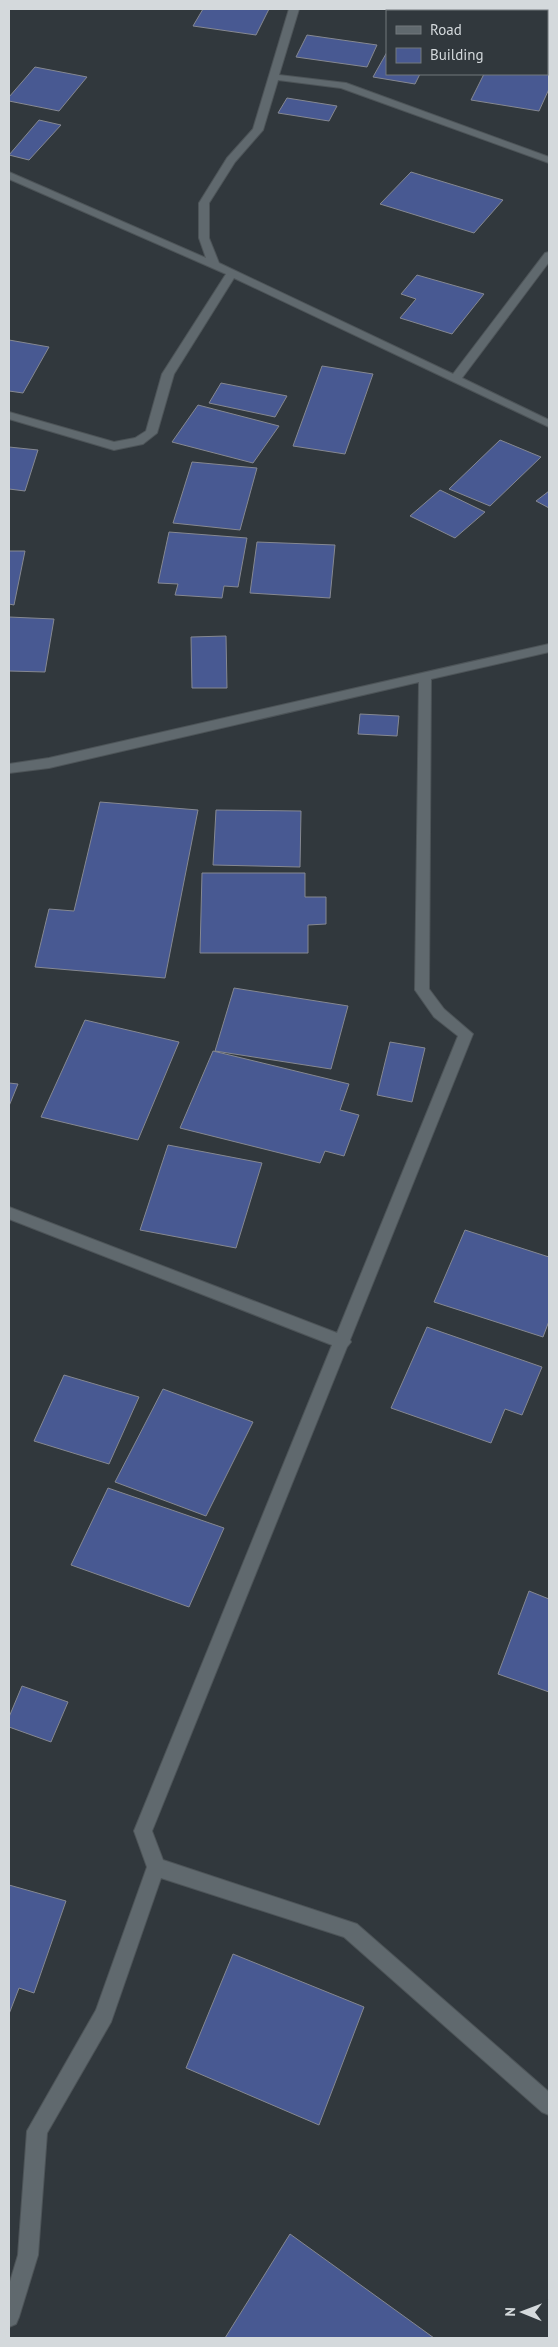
<svg xmlns="http://www.w3.org/2000/svg" width="558" height="2347" font-family="'PT Sans',sans-serif">
	<rect width="100%" height="100%" fill="#31383d"/>
	<!-- building -->
	<path fill="#485992" stroke="#858891" d="M203,9h66l-13,26 -63,-9z
		M549,19v30l-2,-1v-25z
		M307,35l70,10 -10,22 -71,-10z
		M387,52v22h33l-5,10 -42,-7z
		M547,60l2,1v28l-10,22 -68,-11 13,-26h63z
		M35,67l52,10 -28,34 -50,-10v-4z
		M287,98l50,8 -8,15 -51,-8z
		M39,120l22,5 -32,35 -20,-5z
		M411,172l92,28 -29,33 -94,-29z
		M417,275l67,19 -32,40 -52,-16 16,-19 -15,-5z
		M9,340l40,7 -26,46 -14,-2z
		M322,366l51,8 -28,80 -52,-8z
		M221,383l66,13 -12,21 -66,-14z
		M198,405l81,21 -26,37 -81,-21z
		M500,440l41,17 -51,49 -41,-17z
		M9,447l29,3 -13,41 -16,-2z
		M192,462l65,6 -17,62 -67,-7z
		M440,490l45,22 -30,26 -45,-22z
		M549,491v17l-13,-7z
		M169,532l78,6 -9,49 -14,-1 -2,12 -47,-3 3,-11 -20,-1z
		M257,542l78,3 -5,53 -80,-5z
		M9,551h16l-11,54 -5,-1z
		M9,617l45,2 -9,53 -36,-1z
		M226,636l1,52h-35l-1,-51z
		M360,714l39,2 -2,20 -39,-2z
		M100,802l98,8 -33,168 -130,-11 14,-58 25,2z
		M216,810l85,1 -1,56 -87,-2z
		M202,873h103v24h21v27l-18,1v28h-108z
		M234,988l114,18 -17,63 -116,-18z
		M85,1020l94,22 -41,98 -97,-23z
		M390,1042l35,6 -13,54 -35,-7z
		M213,1051l136,33 -9,26 19,5 -15,41 -19,-5 -5,12 -140,-35z
		M9,1083l9,1 -9,22z
		M168,1145l94,18 -26,85 -96,-18z
		M465,1230l84,27v64l-6,16 -109,-35z
		M427,1327l115,40 -20,48 -17,-6 -14,34 -100,-35z
		M64,1375l75,22 -30,67 -75,-23z
		M163,1389l90,33 -47,94 -91,-34z
		M108,1488l116,40 -35,79 -118,-42z
		M529,1591l20,8v93l-51,-18z
		M22,1686l46,16 -17,40 -42,-15v-10z
		M9,1885l57,16 -32,92 -15,-5 -10,26z
		M233,1954l131,53 -45,118 -133,-57z
		M290,2234l144,104h-209z"/>
	<g fill="none" stroke-linecap="round" stroke-linejoin="round">
		<defs>
			<path id="street" d="M289,9h10l-20,66 67,8 203,74v6l-208,-75 -63,-8 -15,50 -28,32 -26,41v35l10,25 234,111 92,-121 4,-1v10l-87,116 87,42v7l-315,-149 -60,96 -17,59 -14,11 -29,6 -105,-31v-7l105,30 21,-4 11,-7 16,-57 64,-100 -217,-95v-7l197,86 -7,-20v-35l28,-45 26,-29z
				M549,644v8l-118,27 -2,310 15,20 29,25 -123,306 1,2 -4,5 -195,484 11,29 194,64 192,168v23l-7,-3 -198,-175 -183,-59 -50,144 -64,111 -9,122 -19,62 -3,7 -7,3v-42l9,-30 9,-124 69,-121 51,-143 -13,-36 198,-486 -323,-126v-12l328,126 121,-297 -24,-19 -19,-27 4,-308 -370,86 -40,5v-9l40,-6z"/>
		</defs>
		<!-- street casing -->
		<use href="#street" stroke="#4d5458" stroke-width="2"/>
		<!-- street -->
		<use href="#street" fill="#60696e" fill-rule="evenodd"/>
	</g>
	<!-- border -->
	<rect width="558" height="2347" fill="none" stroke="#d4d9dc" stroke-width="20"/>
	<!-- legend -->
	<rect x="386" y="10" width="162" height="65" fill="#31383d" stroke="#72787d"/>
	<rect x="396" y="26" width="25" height="8" fill="#60696e" stroke="#72787d"/>
	<text x="430" y="35" font-size="15" fill="#d4d9dc">Road</text>
	<rect x="396" y="48" width="25" height="15" fill="#485992" stroke="#72787d"/>
	<text x="430" y="60" font-size="15" fill="#d4d9dc">Building</text>
	<!-- north arrow -->
	<g transform="translate(523 2312) rotate(271)" stroke="#31383d" stroke-width="4" paint-order="stroke">
	<path d="M0-4L9 19L0 12L-9 19Z" fill="#d4d9dc"/>
	<text y="-8" font-size="14" font-weight="bold" text-anchor="middle" fill="#d4d9dc">N</text>
	</g>
</svg>
